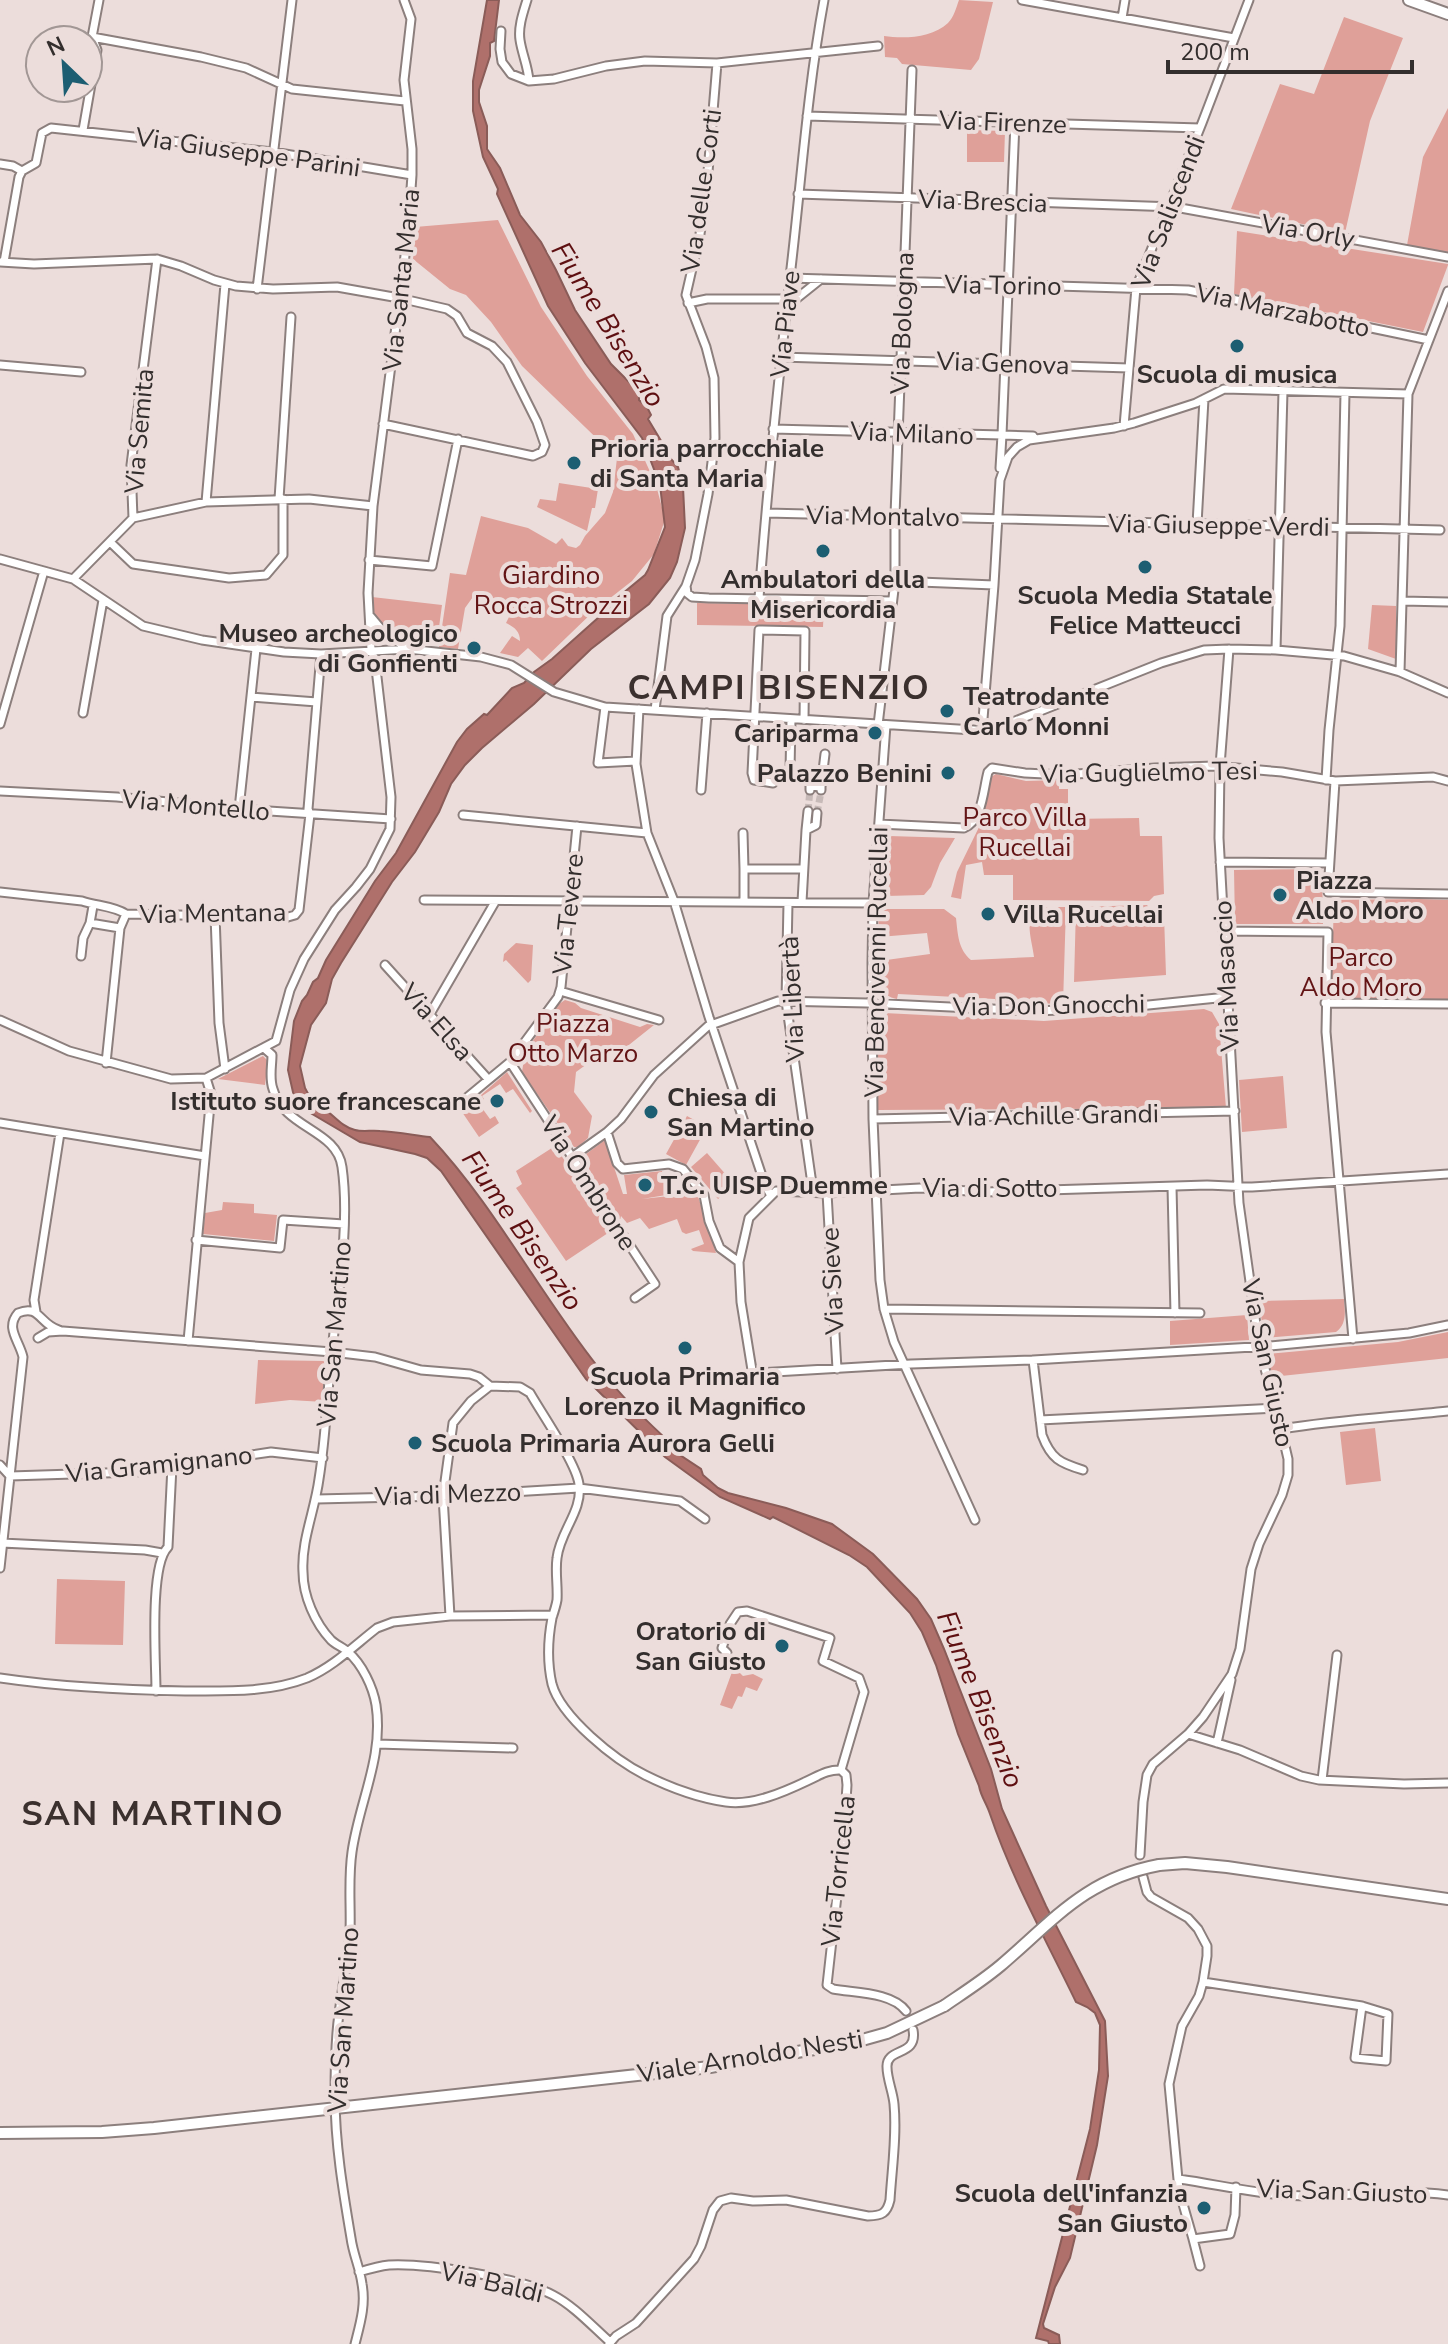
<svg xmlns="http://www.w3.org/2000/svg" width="1448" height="2344" font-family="'Nunito Sans',sans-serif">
	<rect width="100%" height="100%" fill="#ecdddb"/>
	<!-- green -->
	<path fill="#dfa099" d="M959,0l34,2 -14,57 -8,11 -69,-6 -5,-6 -12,-1 -1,-21c20,3 48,2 64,-13 6,-6 8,-15 11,-23z
		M1344,17l59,21 -33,83 -25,112 -114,-24 49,-125 34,10z
		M1448,108v144l-41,-7 16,-88z
		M967,130l38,1 -1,31h-37z
		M498,220l43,87 46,69 46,58 23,51 9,34 -11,35 -22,27 -37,29 -53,51 -14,-13 -10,9 -18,-4 12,-17 8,5c0,-10 -6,-14 -14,-18l4,-8 -35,-21 -10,14 -7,41 -19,-2 11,-74 16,2 15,-59 47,12 28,16 6,-6 6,8 8,2 4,-3 5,-9 20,-23 8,-21 4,-34 -95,-92 -31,-44 -25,-27 -16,-6 -37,-30 2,-32z
		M1237,231l211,33v1l-25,67 -189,-38z
		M559,483l39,6 -3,19h-3l-5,23 -50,-24 3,-8 16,2z
		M372,597l70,8 -5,37c-22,0 -52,-5 -63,-26 -3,-5 -2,-12 -2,-19z
		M697,603l127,2 -1,22 -126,-2z
		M1372,605l24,1v53l-28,-10z
		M996,774l30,7 33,-1v9h9v30l71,-1 1,18h22l2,58 -10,2 -5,5 -136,-1v-25h-29l-2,-13 -16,3 -5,34 -10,-2 6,-25 25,-51 7,-43z
		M889,836l66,2 -15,25 -9,24 -7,8 -38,1z
		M1322,869l1,55h-88l-1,-54z
		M1420,899l28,1v102l-117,-1 3,-101z
		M1147,905l7,9 10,1 2,60 -92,7 2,-75z
		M1036,907h30l-3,97 -67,-2 -1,-3 -97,-5 -1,5c-20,-4 -18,-21 -18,-38l51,-7 -3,-21 -48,4 -1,-28h66l12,9c2,17 2,31 15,42l63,-3c-2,-17 -10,-36 2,-50z
		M516,943l17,2 -2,35 -3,3 -22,-23 -3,2 1,-8z
		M565,1000l10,3 6,5 59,19 7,-3 7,1 -39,31 -6,-8 -33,24 -2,20 18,24 -4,22 -10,9h-4l-52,-75 3,-20 34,-48z
		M1204,1009l8,3 7,12 7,84 -349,2 -1,-90 8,-7 160,8z
		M263,1056l5,5 -3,24 -47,-6z
		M507,1072l25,39 -2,2 -17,-24 -7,4 -6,-9 -18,12 2,3 -10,7 3,5 5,-3 8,11 5,-3 4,7 -20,14 -17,-25z
		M1283,1076l4,52 -45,4 -3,-52z
		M687,1116l20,11 -21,38 -20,-11z
		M605,1140l18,54h4l-3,-19 38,-4 4,24 -24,4 55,-6 19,60 -23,-2 -2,-2 13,-5 -5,-14 -13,4 -4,-2 -5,-13 -28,10 -9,-11 -13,5 -6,-7 -1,4 -8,-7 -34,-53z
		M555,1146l56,85 -45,30 -50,-73 6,-4 -6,-13z
		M707,1153l28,32 -17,14 -27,-32z
		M223,1202l31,2v9l23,2 -3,26 -71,-7 2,-21 17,-3z
		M1344,1299c1,13 3,25 -8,33l-72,6 -5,-37z
		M1247,1315l2,25 -79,5v-24z
		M1448,1332v26l-176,19 -5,-23 131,-12z
		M258,1360l67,1 -1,41 -34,-2 -35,4z
		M1375,1428l6,53 -35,4 -6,-53z
		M57,1579l68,2 -2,64 -68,-1z
		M727,1656l10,7v7l6,6 10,-2 10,5 -6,12 -11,-4 -4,10 -4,-1 -6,13 -12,-4 12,-33 -9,-4z"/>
	<!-- water -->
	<path fill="#af706b" stroke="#8a5c58" stroke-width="2" d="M487,0h12l-5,41 -4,2v13l-11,34v12l8,24v23l13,19 20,47 21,27 15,28 19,40 36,54 22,22 6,9v5l8,7 4,8 -3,4 18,30 -2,2 14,16 5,20 2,41 -8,34 -7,16 -21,26 -58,45 -57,55 -52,44 -17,17 -14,19 -12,28 -24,40 -23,30 -51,81 -9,16 -6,24 -15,22 -11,41 5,22 8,15c17,5 25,23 42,27 7,2 17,0 25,1 17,1 33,4 50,6 65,69 109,156 168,230 23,29 49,55 77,80l2,6 24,16 2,6 15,13 10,5 58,15 46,16 41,30 44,45 14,20 13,30 47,120 11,40 44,97 59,115 3,55 -11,69 -27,113 -15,29 -12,37 1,4 15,7 1,9h-11l-1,-3 -12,-3 54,-209 9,-59 1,-45 -5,-12 -8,-6 -11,-5c-30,-62 -64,-123 -86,-188 -3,-10 -9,-17 -11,-28l-21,-52 -22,-69 -14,-33 -12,-19 -43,-46 -18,-12 -76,-38 -3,2 -50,-22 -55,-40 -79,-78 -145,-208 -14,-13 -12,-4 -55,-12 -58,-34 -7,-7 -7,-31 6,-49 8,-20 5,-6 6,-13 5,-4 8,-18 49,-79 21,-28 61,-111 10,-13 17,-15 3,1 25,-27 12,-5 10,-11 18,-13 56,-50 8,-10 29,-24 3,-5 17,-43 -5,-42 -18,-47 -57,-75 -37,-57 -51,-112 1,-5 -15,-32 -10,-46v-30z"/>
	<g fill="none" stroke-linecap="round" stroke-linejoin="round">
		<!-- street-tunnel -->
		<path stroke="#c7bab8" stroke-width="7" stroke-dasharray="7 3.5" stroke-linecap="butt" d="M808,811l2,-21
			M817,813l4,-21"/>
		<defs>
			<path id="street" d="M527,0c-4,13 -9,27 -7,40 2,14 8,26 9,41
				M1022,0l212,38
				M1122,18l3,-18
				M501,31l-1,18 2,13 9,12 18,7 25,-2 52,-13 39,-5 72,2 161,-17
				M92,37l109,20 45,11 46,21 113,12
				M807,116l393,12
				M83,130l14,-80 -5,-13 7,-37
				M0,164l13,2 9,5
				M798,194l377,13 273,50
				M0,262l34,2 123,-5 24,7 33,14 22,6 37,3 64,-2 62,11 48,11 10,7 10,17 25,13 15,16 30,60 8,23 -3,7 -9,4 -150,-32
				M4,262l15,-85 3,-6 14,-8 6,-30 9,-5 222,24 139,23
				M790,278l398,12 241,50
				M257,289l35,-289
				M688,303l19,-4h89l25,-20
				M781,357l348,11
				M0,365l81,7
				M1124,426l12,-138 66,-165 47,-123
				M773,429l229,6 13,-313
				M1000,468l2,-33 31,1
				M279,499l12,-182
				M206,502l19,-218
				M767,513l673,17
				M133,518l73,-16 103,-3 64,7
				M1197,524l7,-125
				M110,542l23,22 96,14 37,-3 17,-20v-56
				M0,559l73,20 70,47 59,14 82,12 37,2 87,-5 73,8 30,8 43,27 51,15 385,24 171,-68 43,-13 25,-1 47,1 68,6 56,16 48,21
				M369,560l63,6 26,-127
				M73,579l60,-61 -2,-53 26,-206
				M895,581l99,4
				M686,586l1,7 5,4 17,1 183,3
				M759,598c8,-107 19,-214 31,-321 11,-92 17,-185 34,-277
				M1402,601l46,1
				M371,617l15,18 20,12
				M1276,650l7,-259
				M1400,672l8,-278 40,-103
				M251,697l66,5
				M605,707l-7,56 38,-2
				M639,709l-3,55 11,69 27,68 35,116 56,168 5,9
				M655,710l12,-94 19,-30 9,-26 13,-66 7,-56 -1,-60 -8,-31 -20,-52 14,-61 6,-38 11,-133
				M83,713l20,-113
				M0,724l44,-153
				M878,725l17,-144v-66l17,-445
				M886,725l-13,178 -1,60 1,156 7,161 4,29 10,33 81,178
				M982,731l12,-146 6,-105 8,-23 9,-10 12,-7 85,-12 20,-5 62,-20 28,-14 184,5
				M790,772l1,-53
				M1326,780l3,-50 11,-104 5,-233
				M1335,781l-7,111 120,2
				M773,783l-19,-3 -2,-7 7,-143 46,1 -1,89
				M821,787l4,-33
				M701,790l6,-77
				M810,790v-4l11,1v3
				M0,791l117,6 122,12 152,10
				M239,809l17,-160
				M808,811l-2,19 10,-5 1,-12
				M463,815l184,18
				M879,824l85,4c19,-8 19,-38 24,-56l4,-4 33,5 39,2 91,-7 59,-2 68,6 53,9 98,-4 15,4
				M743,833l1,36
				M1220,862l109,1
				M0,892l82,9c15,5 32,5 44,13l162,3 7,-2 4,-5 11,-96 -2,-5 13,-155
				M424,900l449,3
				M744,902v-33h59
				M802,902l4,-72
				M788,903l-2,98 27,190
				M93,906l-3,17 30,5
				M215,915l4,108 6,46
				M1223,931l105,1 -2,100 27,307
				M81,956l2,-18 7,-15
				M385,965l103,114
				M560,991l99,29
				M1325,1003l123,1
				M430,1014l65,-112
				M0,1020l69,31 102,28 35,-1 70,-37 14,-51 14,-31 31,-49 21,-23 14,-18 20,-40 1,-32 -16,-137 -4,-10 -3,-57 5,-87 35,-274 4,-57v-26l-8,-69 7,-61 -7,-19
				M264,1048l8,7c0,11 -3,23 1,34 11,40 64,40 69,78 8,57 -4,127 -10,183 -5,43 -6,86 -13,129 -4,31 -18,62 -16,93 0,24 12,51 28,68 5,5 12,7 17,12 14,12 25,35 28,53 8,52 -17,97 -24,147 -4,27 -1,54 -2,81 -2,27 -8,55 -11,81 -4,27 -4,55 -4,82 0,47 8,95 16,142 2,16 9,30 11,46 4,21 -2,40 -7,60
				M510,1062l145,222 -20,14
				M106,1063l14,-135 6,-14
				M458,1105l52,-43 48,-65 3,-10 16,-161
				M873,1119l362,-8
				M0,1123l205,33
				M607,1132l10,31 6,6 46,-5 14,5 21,26 5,26 11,27 19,14
				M572,1157l35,-25 14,-13 33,-44 54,-49 70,-25 89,2 166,8 86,-3 108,-11
				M1448,1174l-196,13 -45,-2 -222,7 -65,-4 -93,5 -51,-2 -27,27 -10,44 2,40 11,68 6,3 153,-9 122,-4 237,-14 139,-13 39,-8
				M1172,1187l3,126
				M827,1193l10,176
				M196,1240l84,8 3,-28 61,4
				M884,1309l316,4
				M36,1312l-2,-12 26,-167
				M38,1338l10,-6 15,-1 269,21 43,5 46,13 49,4 9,3 11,9
				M188,1341l23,-247 -5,-16
				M1033,1360l9,75c9,24 18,28 41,35
				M490,1386l30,1 10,6c12,21 46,70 49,91 4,27 -19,47 -22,74 -2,14 1,28 0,42 -1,6 -3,12 -5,18 -4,21 -5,44 0,66 9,33 63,76 93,91 24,12 54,23 81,27 26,4 58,-10 81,-21 11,-5 22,-12 34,-11
				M1040,1420l236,-12
				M1281,1429c56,-9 111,-12 167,-18
				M0,1465l10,11
				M10,1476l126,-4 135,-20 52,6
				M317,1499l126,-3 136,-8 101,13 25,18
				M2,1543l143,7 17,3
				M0,1568l23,-211c-4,-17 -18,-29 -5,-44 22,-9 21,11 41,17
				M450,1616l-7,-120 10,-73 18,-22 19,-15
				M727,1653l-5,-5 8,-24 8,-12 9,-1 83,27 -7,23 36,17 5,14 -23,78
				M0,1678c61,9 123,12 185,13 40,0 84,2 122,-13 26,-11 48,-33 70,-50l16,-6 57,-6 103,-1
				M156,1691c0,-30 -7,-125 12,-144l4,-81
				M1188,1734l52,16 61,26 18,4 85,4 44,-1
				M1217,1743l14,-63
				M377,1744l136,4
				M841,1770l5,5 1,10 -3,48 -17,152 6,4c22,4 59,3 73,22
				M1322,1780l15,-125
				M1140,1855l3,-53 4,-27 6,-11 35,-30 15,-17 29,-43 8,-25 11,-80 8,-25 23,-49 6,-20v-16l-7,-30 -22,-83 -20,-143 -20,-365 1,-72 9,-117
				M1143,1877l4,15 4,5 37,21 10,11 9,17v10l-4,26 -4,14 -17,30 -13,58 10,106 14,49 37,-5 5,-19 1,-28
				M1203,1982l159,24 26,8 -2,47 -31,-3 7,-52
				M1179,2179c35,5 69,13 104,16 55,4 110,-8 165,0
				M1193,2239l7,27
				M359,2272c10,-3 20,-6 30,-7 37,-2 132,13 164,30 21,11 39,31 57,47
				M609,2344l7,-8 20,-13 58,-64 7,-13 12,-36 7,-9 11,-3 22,3 33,-1 82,16c14,0 19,-3 22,-16 2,-32 7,-65 4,-96 -1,-12 -7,-25 -7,-37 -1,-20 31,-10 26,-37"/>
			<path id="secondary" d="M1409,0l39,14
				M1159,1865l26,-2 42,4 221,32
				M0,2133l102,-1 52,-4 556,-61 145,-25 32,-9 57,-27"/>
		</defs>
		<!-- street casing -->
		<use href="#street" stroke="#8c7f7d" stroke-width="11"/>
		<!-- secondary casing -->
		<use href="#secondary" stroke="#8c7f7d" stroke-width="14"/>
		<!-- street -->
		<use href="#street" stroke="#fff" stroke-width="7"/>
		<!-- secondary -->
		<use href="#secondary" stroke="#fff" stroke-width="10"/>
		<defs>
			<path id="secondary-bridge" d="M944,2006c19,-13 38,-25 56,-40 54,-46 85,-87 159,-101"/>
		</defs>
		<!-- secondary-bridge casing -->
		<use href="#secondary-bridge" stroke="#8c7f7d" stroke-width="14" stroke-linecap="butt"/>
		<!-- secondary-bridge -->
		<use href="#secondary-bridge" stroke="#fff" stroke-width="10"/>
	</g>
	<!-- markers -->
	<g fill="#1c5e72" stroke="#ecdddb" stroke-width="3">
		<circle cx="1237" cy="346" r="8"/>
		<circle cx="574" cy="463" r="8"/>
		<circle cx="823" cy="551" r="8"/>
		<circle cx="1145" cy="567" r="8"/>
		<circle cx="474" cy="648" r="8"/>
		<circle cx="947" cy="711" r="8"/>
		<circle cx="875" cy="733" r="8"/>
		<circle cx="948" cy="773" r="8"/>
		<circle cx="1280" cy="895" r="8"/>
		<circle cx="988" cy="914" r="8"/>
		<circle cx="497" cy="1101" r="8"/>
		<circle cx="651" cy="1112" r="8"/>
		<circle cx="645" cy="1185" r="8"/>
		<circle cx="685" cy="1348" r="8"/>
		<circle cx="415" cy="1443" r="8"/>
		<circle cx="782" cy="1646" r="8"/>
		<circle cx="1204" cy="2208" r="8"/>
	</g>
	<g text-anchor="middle" stroke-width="8" stroke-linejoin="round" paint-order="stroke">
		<!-- street labels -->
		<g font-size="26" fill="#332e2d" stroke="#ecdddb">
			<text transform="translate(1003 122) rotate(2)" y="9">Via Firenze</text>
			<text transform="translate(248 152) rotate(8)" y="9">Via Giuseppe Parini</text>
			<text transform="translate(701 191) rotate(-82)" y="9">Via delle Corti</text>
			<text transform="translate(983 201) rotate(2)" y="9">Via Brescia</text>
			<text transform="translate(1168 212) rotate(-69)" y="9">Via Saliscendi</text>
			<text transform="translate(1308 231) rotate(10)" y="9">Via Orly</text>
			<text transform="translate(401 280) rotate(-84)" y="9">Via Santa Maria</text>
			<text transform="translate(1003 285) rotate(1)" y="9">Via Torino</text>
			<text transform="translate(1283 310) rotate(12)" y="9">Via Marzabotto</text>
			<text transform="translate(902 323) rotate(-88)" y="9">Via Bologna</text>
			<text transform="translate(785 324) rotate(-84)" y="9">Via Piave</text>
			<text transform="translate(1003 363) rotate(2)" y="9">Via Genova</text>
			<text transform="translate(139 431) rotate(-85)" y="9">Via Semita</text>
			<text transform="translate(912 433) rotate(2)" y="9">Via Milano</text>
			<text transform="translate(883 516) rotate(1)" y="9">Via Montalvo</text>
			<text transform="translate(1219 525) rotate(1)" y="9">Via Giuseppe Verdi</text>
			<text transform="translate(1149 772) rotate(-1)" y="9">Via Guglielmo Tesi</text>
			<text transform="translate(196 805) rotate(5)" y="9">Via Montello</text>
			<text transform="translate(213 913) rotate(-1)" y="9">Via Mentana</text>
			<text transform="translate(568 914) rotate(-84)" y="9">Via Tevere</text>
			<text transform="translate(876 962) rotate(-89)" y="9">Via Bencivenni Rucellai</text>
			<text transform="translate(1226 976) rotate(-93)" y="9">Via Masaccio</text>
			<text transform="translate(792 999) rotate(-93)" y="9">Via Libertà</text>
			<text transform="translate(1049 1005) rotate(-1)" y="9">Via Don Gnocchi</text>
			<text transform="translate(437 1022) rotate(48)" y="9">Via Elsa</text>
			<text transform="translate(1054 1115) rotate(-1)" y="9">Via Achille Grandi</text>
			<text transform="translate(589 1183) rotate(57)" y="9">Via Ombrone</text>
			<text x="990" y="1197">Via di Sotto</text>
			<text transform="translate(832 1281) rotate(-93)" y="9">Via Sieve</text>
			<text transform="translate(334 1334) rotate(-85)" y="9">Via San Martino</text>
			<text transform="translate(1268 1363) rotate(78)" y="9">Via San Giusto</text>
			<text transform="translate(159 1464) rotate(-6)" y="9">Via Gramignano</text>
			<text transform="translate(448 1494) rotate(-2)" y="9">Via di Mezzo</text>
			<text transform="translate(838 1871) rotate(-84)" y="9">Via Torricella</text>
			<text transform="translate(343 2020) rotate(-86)" y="9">Via San Martino</text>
			<text transform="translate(750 2056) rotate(-9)" y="9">Viale Arnoldo Nesti</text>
			<text transform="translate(1342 2191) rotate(2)" y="9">Via San Giusto</text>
			<text transform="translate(492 2282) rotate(13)" y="9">Via Baldi</text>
		</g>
		<!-- poi labels -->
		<g font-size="26" font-weight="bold" fill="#332e2d" stroke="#ecdddb" text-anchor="start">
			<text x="1237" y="383" text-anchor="middle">Scuola di musica</text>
			<text x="590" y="457">Prioria parrocchiale<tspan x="590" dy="30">di Santa Maria</tspan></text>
			<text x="823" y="588" text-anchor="middle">Ambulatori della<tspan x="823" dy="30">Misericordia</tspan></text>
			<text x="1145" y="604" text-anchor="middle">Scuola Media Statale<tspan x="1145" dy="30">Felice Matteucci</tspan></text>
			<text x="458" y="642" text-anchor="end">Museo archeologico<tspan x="458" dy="30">di Gonfienti</tspan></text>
			<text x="963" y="705">Teatrodante<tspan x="963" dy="30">Carlo Monni</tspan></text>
			<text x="859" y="742" text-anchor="end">Cariparma</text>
			<text x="932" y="782" text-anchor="end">Palazzo Benini</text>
			<text x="1296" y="889">Piazza<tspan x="1296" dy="30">Aldo Moro</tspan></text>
			<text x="1004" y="923">Villa Rucellai</text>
			<text x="667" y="1106">Chiesa di<tspan x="667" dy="30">San Martino</tspan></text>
			<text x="481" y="1110" text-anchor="end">Istituto suore francescane</text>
			<text x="661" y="1194">T.C. UISP Duemme</text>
			<text x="685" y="1385" text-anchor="middle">Scuola Primaria<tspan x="685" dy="30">Lorenzo il Magnifico</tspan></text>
			<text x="431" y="1452">Scuola Primaria Aurora Gelli</text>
			<text x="766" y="1640" text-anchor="end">Oratorio di<tspan x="766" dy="30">San Giusto</tspan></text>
			<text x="1188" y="2202" text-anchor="end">Scuola dell'infanzia<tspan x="1188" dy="30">San Giusto</tspan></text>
		</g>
		<!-- park labels -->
		<g font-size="26" fill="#631415" stroke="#ecdddb">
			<text x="551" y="584">Giardino<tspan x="551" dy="30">Rocca Strozzi</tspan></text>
			<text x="1025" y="826">Parco Villa<tspan x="1025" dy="30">Rucellai</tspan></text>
			<text x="1361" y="966">Parco<tspan x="1361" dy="30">Aldo Moro</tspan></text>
			<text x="573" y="1032">Piazza<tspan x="573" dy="30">Otto Marzo</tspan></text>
		</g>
		<!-- water labels -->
		<g font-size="28" font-style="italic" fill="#5e0f11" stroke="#ecdddb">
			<text transform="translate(609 324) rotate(58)" y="10">Fiume Bisenzio</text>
			<text transform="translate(523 1230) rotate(55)" y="10">Fiume Bisenzio</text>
			<text transform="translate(981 1699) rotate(68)" y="10">Fiume Bisenzio</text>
		</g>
		<!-- district labels -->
		<g font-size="34" font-weight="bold" letter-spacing="2" fill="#3b302e" stroke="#ecdddb">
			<text x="779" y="699">CAMPI BISENZIO</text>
			<text x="153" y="1825">SAN MARTINO</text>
		</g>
	</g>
	<!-- north arrow -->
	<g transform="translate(64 64) rotate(335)"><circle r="38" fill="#ecdddb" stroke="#a29795" stroke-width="2"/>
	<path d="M0-6L14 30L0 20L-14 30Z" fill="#1c5e72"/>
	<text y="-12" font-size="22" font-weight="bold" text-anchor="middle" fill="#332e2d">N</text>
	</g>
	<!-- scale -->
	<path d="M1168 60v12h244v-12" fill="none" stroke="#332e2d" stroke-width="4"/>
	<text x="1180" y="60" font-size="24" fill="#332e2d" stroke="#ecdddb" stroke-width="6" paint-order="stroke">200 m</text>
</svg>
